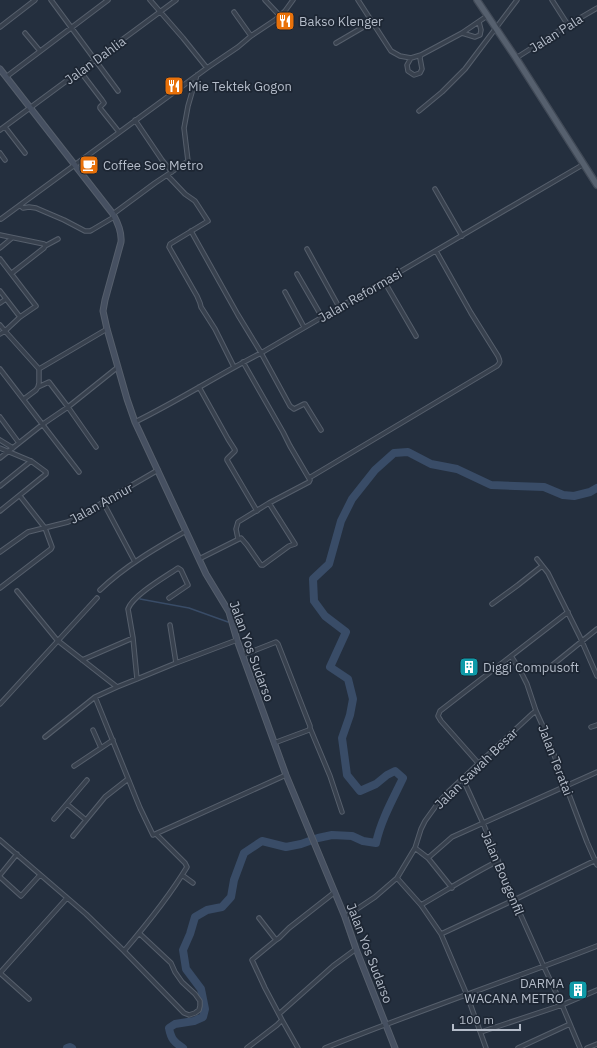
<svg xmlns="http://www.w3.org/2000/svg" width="597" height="1048" font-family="'IBM Plex Sans',sans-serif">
	<rect width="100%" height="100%" fill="#242f3e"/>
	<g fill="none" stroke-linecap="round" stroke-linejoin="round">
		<!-- stream -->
		<path stroke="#394c67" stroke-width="1.5" d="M140,599l49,9 39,14"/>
		<!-- river -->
		<path stroke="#394c67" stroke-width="8" d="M67,1048l3,-1 2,1
			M183,1048c-9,-6 -12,-9 -14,-20l6,-4 19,-3 9,-4 2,-8 -4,-20 -15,-20 -3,-19 7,-16 5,-17 12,-7 15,-3 9,-10 3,-17 10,-27 18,-12 24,6 15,-3 17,-6 14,-3 20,1 11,5 13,2c5,-23 17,-44 27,-65l-8,-7 -8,4 -11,9 -16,7 -13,-16 -5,-37 8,-23 3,-16 -5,-20 -18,-12 16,-35 -21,-16 -11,-15 -1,-22 16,-15 12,-43 11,-22 23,-29 19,-17 14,-1 23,12 26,5 34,16 53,2 19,8 11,1 16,-4 7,-4"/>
		<defs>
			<path id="street" d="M51,0l67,91
				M150,0l33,38 24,30
				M265,0l15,16
				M358,0l33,51 9,5 11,2 10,-3 41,-22 25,-17
				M552,0l16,25
				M234,12l17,24
				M0,27l35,-27
				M25,33l15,18
				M462,33l13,4 5,-2 1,-5 -2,-8
				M336,43l36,-21
				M411,58l-4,7 1,6 6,4 6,-2 2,-4 -2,-11 1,-3
				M516,58l52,-33 29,-17
				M80,71l22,29 2,3 -4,4v1l19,24
				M6,77l102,-77
				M419,111l23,-19 23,-23 52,-69
				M135,120l27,40 10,12
				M5,127l20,26
				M0,130l176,-130
				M0,153l5,7
				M167,175l18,19 10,7 13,20 -38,23 -1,3 28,49 3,7 1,4 14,22 19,38
				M435,189l27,47
				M20,205l3,3 6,-1 7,1 28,12 21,11h5l2,-1 22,-13
				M113,214l42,-31 33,-22 -4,-33 4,-22 9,-31
				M1,219l206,-151 31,-21 13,-11 24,-16 10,-9 8,-11
				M191,231l47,84 22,36 30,55 4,3 10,-5h1l16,26
				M0,235l44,9 1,2 -1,2 -32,25
				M45,246l13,-7
				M0,248l12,-10
				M307,249l32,58
				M0,259l36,47 -16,11 -15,14 34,38v14l-1,4 -2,3 -12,9
				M297,274l25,43
				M384,281l32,55
				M0,291l20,26
				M285,292l19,35
				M0,303l6,-4
				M0,325l5,6 -5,3
				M0,369l79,103
				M39,369l68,-40
				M38,387l11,-5 19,25 28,40
				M199,387l29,52 7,11v1l-8,8v1l30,51
				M0,417l19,26
				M135,422c43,-21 83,-47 126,-69l323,-189
				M0,440l13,8
				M0,448l31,13 15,11v2l-46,37
				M0,458l43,-34 25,-17 50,-40
				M309,478l188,-112c4,-4 3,-5 1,-10l-27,-43 -35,-62
				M0,486l31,-25
				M103,502l32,60
				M238,539l-2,-10 2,-7 31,-19 40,-21 1,-2 -20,-34 -7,-14 -40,-70
				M0,552l28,-20 40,-10 21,-10 14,-10 55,-32
				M199,559l42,-21 6,7 14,20h2l26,-19 6,-2 -26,-41
				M537,559l11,14 32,64 17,39
				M0,588l51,-39 1,-2 -7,-19 -25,-32
				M100,590c25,-24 56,-42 86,-59
				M17,591l40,49 60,47 20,-8 39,-16 61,-23
				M492,604l26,-19 24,-19
				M170,625l6,38
				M133,638l-5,-29c5,-14 37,-32 50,-41l3,2 7,15 -19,13
				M243,655l33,-13 2,2 32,82v2l-1,2 -35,13
				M511,656l9,14 7,14 9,27 9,20 42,111 10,23
				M82,660l51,-22 4,41
				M550,667l47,-38
				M95,697l45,111 13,27 133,-60
				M0,704l97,-106
				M591,727l6,-2
				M310,728l20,48 12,36
				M93,730l8,18
				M45,737l50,-40 22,-10
				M479,764l-38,-43 -3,-5 2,-5 128,-99
				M74,766l39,-26
				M463,779l20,44 31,77 30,67 18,38 18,43
				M67,804l19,16
				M54,819l33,-39
				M73,836l32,-39 23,-18
				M0,840l86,74 38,37 60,62 5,2 6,-2 4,-3 1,-4v-5l-5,-7 -13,-12 -7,-10 -4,-9 -32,-30
				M415,848l13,10 24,-21 145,-65
				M428,858l24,30
				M0,875l17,-21
				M182,875l11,8
				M0,877l21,19 19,-21
				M397,878l24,27 20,29 26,61 19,53
				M421,905c26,-15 51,-31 77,-44
				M345,917l30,-20 22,-19 18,-30 6,-19 4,-8 13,-18 10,-11 84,-78 4,-3
				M259,918l17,22 3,-2 10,-10 46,-36
				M441,934l73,-34 82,-40
				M276,940l-23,19 -1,1 13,28 17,32 16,28
				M124,951c23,-27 45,-54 63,-84l-2,-4 -29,-29
				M29,999l-29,-26 67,-75
				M279,1014l54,-48 23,-17
				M481,1032l81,-27 35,-15
				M247,1048l30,-23 5,-5
				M325,1048c90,-36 182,-67 272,-102
				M518,1048l52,-24
				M587,1048l10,-4"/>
			<path id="secondary" d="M0,69l113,145c5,9 9,18 8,28l-16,58 -2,11 4,18 20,70 8,23 71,152 23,38 8,28 49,135 59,142 11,32 39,99"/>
			<path id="primary" d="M477,0l39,58 81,127"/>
		</defs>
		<!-- street casing -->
		<use href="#street" stroke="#565f6c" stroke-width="5.5"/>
		<!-- secondary casing -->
		<use href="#secondary" stroke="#565f6c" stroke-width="7"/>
		<!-- primary casing -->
		<use href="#primary" stroke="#414a57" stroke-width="8"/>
		<!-- street -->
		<use href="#street" stroke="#38414e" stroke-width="3.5"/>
		<!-- secondary -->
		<use href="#secondary" stroke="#465061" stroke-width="5"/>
		<!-- primary -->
		<use href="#primary" stroke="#56606e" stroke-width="5.5"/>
	</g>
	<!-- icons -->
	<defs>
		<symbol id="restaurant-square" viewBox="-11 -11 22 22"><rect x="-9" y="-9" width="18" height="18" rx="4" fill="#e8710a" stroke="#1d2633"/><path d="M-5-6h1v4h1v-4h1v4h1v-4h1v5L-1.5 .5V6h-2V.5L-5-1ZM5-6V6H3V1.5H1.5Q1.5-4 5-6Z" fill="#fff"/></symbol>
		<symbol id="cafe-square" viewBox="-11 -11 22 22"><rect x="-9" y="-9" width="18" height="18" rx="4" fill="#e8710a" stroke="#1d2633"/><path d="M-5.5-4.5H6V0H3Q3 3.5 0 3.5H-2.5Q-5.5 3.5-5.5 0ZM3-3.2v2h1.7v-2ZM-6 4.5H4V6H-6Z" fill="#fff"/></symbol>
		<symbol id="building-square" viewBox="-11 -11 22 22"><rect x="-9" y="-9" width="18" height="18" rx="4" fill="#0f9aa8" stroke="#1d2633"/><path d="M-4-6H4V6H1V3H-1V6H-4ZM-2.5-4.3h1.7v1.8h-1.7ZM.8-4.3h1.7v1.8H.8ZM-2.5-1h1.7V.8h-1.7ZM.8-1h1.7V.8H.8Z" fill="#fff"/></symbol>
	</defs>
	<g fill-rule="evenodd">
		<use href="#restaurant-square" x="274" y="10" width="22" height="22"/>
		<use href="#restaurant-square" x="163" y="75" width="22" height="22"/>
		<use href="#cafe-square" x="78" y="154" width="22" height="22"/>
		<use href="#building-square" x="458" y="656" width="22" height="22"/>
		<use href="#building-square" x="567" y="979" width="22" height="22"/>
	</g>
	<g text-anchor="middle" stroke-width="3.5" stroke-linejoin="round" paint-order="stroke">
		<!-- poi labels -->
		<g font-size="13" fill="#b4bcc9" stroke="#1d2633" text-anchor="start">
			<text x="299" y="26">Bakso Klenger</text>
			<text x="188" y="91">Mie Tektek Gogon</text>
			<text x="103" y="170">Coffee Soe Metro</text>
			<text x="483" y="672">Diggi Compusoft</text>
			<text x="564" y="988" text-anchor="end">DARMA<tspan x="564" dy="15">WACANA METRO</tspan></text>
		</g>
		<!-- street labels -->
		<g font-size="13" fill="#b4bcc9" stroke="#1d2633">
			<text transform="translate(556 33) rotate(-32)" y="5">Jalan Pala</text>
			<text transform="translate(95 60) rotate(-36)" y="5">Jalan Dahlia</text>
			<text transform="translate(360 295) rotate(-30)" y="5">Jalan Reformasi</text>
			<text transform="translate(101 503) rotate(-29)" y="5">Jalan Annur</text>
			<text transform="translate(252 651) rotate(70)" y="5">Jalan Yos Sudarso</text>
			<text transform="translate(556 760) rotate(69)" y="5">Jalan Teratai</text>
			<text transform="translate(476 768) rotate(-44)" y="5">Jalan Sawah Besar</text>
			<text transform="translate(503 873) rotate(67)" y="5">Jalan Bougenfil</text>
			<text transform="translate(370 953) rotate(69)" y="5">Jalan Yos Sudarso</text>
		</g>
	</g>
	<!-- scale -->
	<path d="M453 1024v6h67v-6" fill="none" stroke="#b4bcc9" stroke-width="2"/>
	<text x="459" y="1024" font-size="12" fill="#b4bcc9" stroke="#1d2633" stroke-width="3" paint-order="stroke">100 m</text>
</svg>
